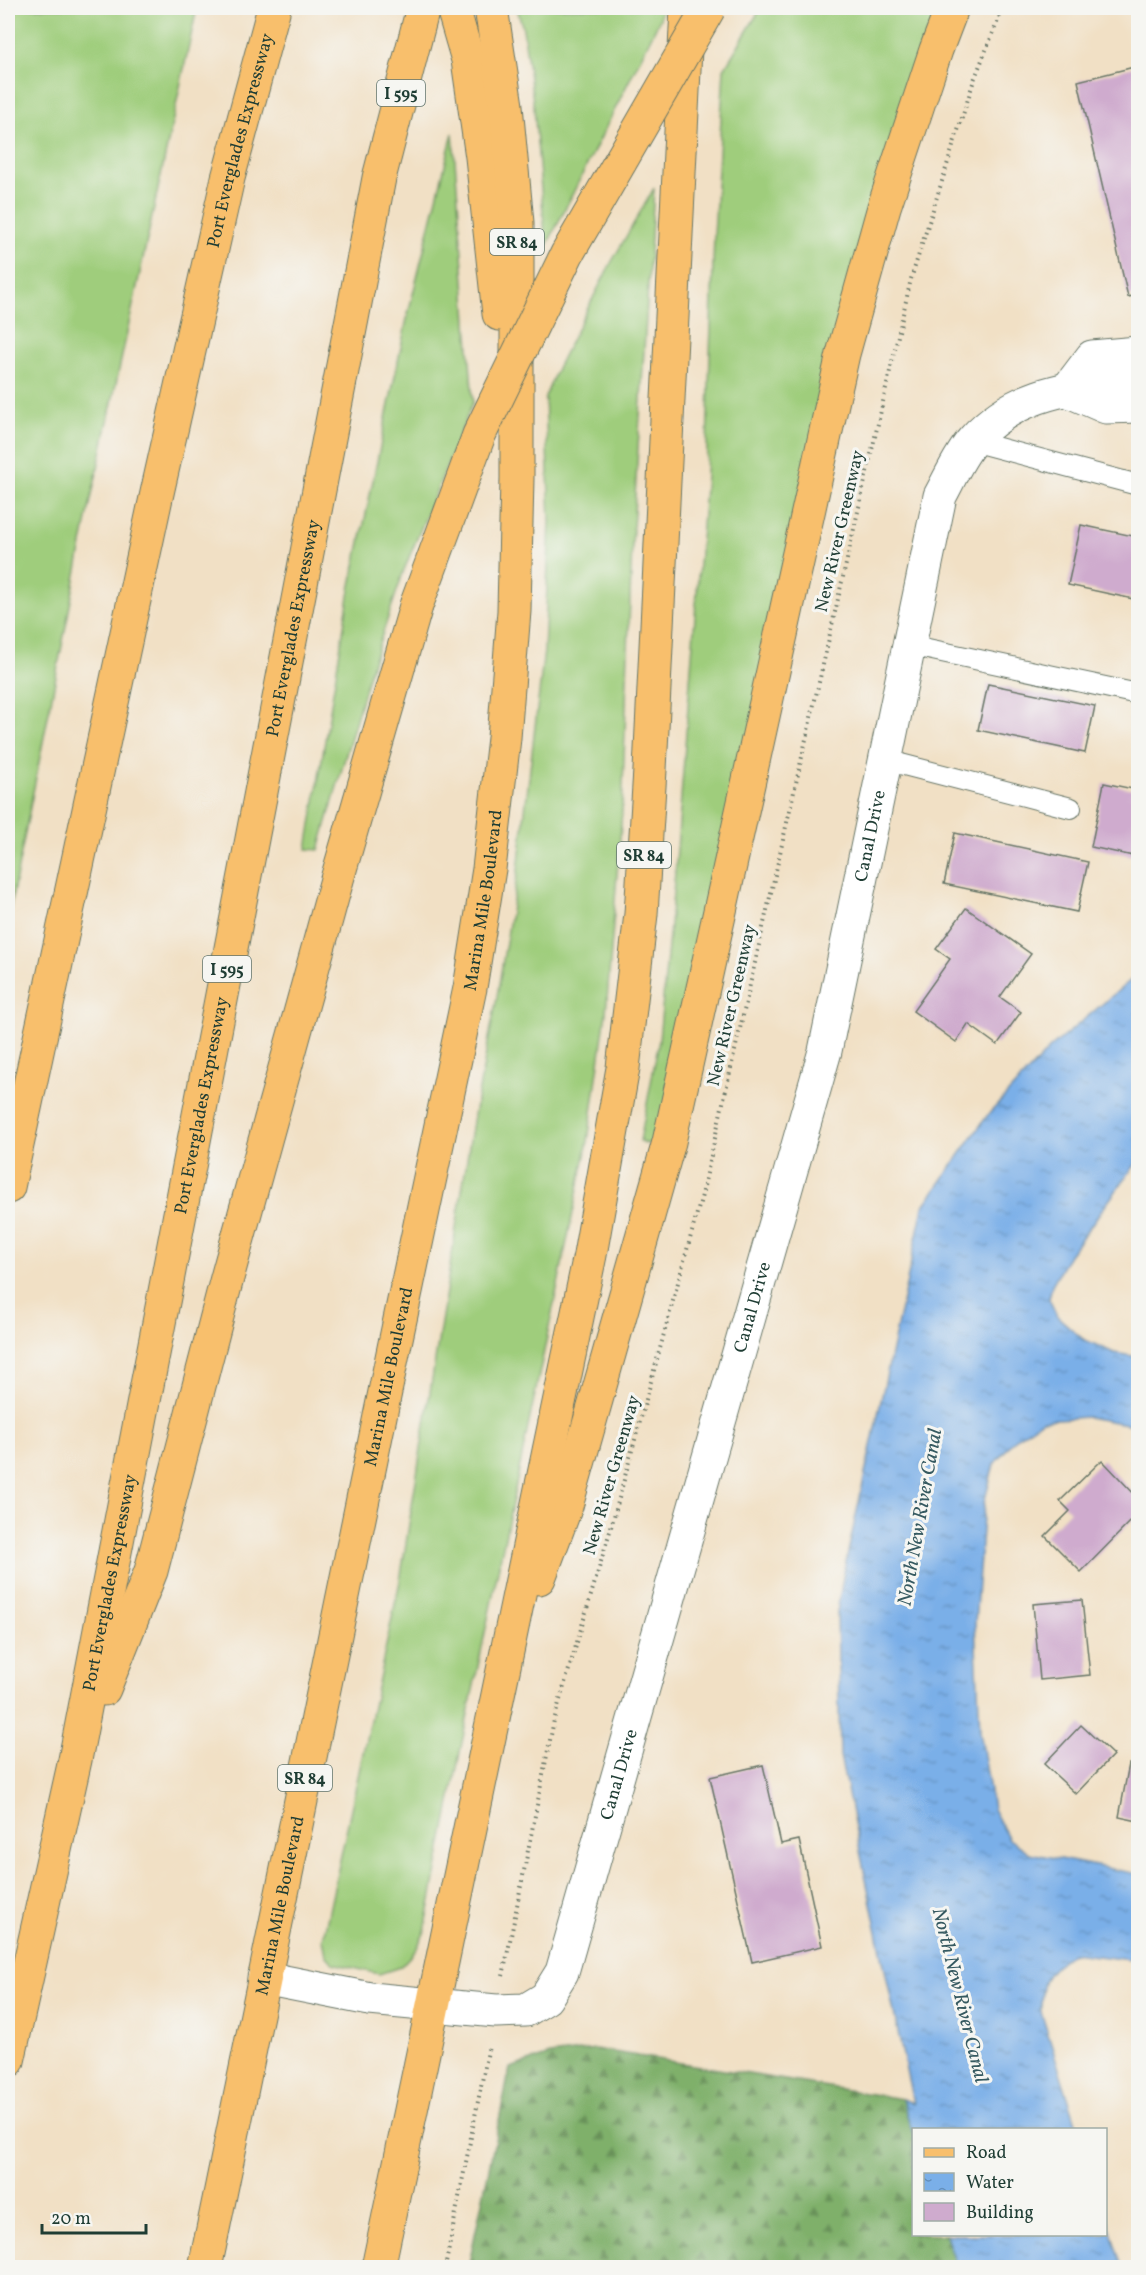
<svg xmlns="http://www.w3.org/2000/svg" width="1146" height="2275" font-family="Vollkorn,serif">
	<defs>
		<pattern id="forest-firs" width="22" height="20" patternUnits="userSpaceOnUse" patternTransform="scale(1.5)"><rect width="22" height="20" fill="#7fb06b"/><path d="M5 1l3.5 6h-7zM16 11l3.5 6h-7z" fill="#679059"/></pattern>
		<pattern id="water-ripples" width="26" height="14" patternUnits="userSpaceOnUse" patternTransform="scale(1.5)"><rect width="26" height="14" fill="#7aafe8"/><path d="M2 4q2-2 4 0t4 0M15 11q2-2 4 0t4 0" fill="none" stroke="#6390bd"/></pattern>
	</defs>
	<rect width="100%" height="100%" fill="#f6f6f2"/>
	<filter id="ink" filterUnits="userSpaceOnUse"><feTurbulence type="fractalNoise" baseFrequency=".0167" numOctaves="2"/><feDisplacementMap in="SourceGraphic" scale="12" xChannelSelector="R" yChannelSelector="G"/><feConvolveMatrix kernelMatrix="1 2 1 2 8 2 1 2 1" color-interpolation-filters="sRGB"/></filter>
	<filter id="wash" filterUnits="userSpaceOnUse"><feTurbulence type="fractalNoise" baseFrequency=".008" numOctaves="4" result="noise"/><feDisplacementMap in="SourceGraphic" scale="24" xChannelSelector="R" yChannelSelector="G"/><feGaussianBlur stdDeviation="1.35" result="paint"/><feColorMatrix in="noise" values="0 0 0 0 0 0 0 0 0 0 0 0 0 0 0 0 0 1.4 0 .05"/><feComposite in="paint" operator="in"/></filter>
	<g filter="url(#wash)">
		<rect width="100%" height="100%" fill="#f1e0c5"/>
		<!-- grass -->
		<path fill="#9fcd7b" stroke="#5f8558" stroke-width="1.5" d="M8,8h189l-108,501 -81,410z
			M517,8h144l-1,11 -114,228 -12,-139 -11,-79z
			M761,8h175l-279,1139 -17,-6 19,-101 17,-178 30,-387 8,-239 10,-167z
			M453,133l20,269 -69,168 -36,107 -49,173 -12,-1 43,-259 58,-276z
			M654,188l-22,357 -10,267 -16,201 -18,128 -128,611 -35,179 -9,19 -16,17 -21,7 -46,-11 -7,-8 -3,-16 77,-358 74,-466 22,-113 22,-132 26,-219 6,-130 -5,-124 13,-31 53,-103z"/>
		<!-- forest -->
		<path fill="url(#forest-firs)" stroke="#4f7650" stroke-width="1.5" d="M595,2049l307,50 11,35 1,100 32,1 11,32 -489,1 42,-200 40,-13z"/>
		<!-- water -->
		<path fill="url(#water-ripples)" stroke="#4c768e" stroke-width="1.5" d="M1138,974v187l-69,94 -17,30 -3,14 8,17 26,23 31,14 24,4v69l-51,-9 -44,3 -27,18 -22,26 -10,39 -9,120 5,108 13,78 16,30 20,14 109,21v87l-66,-8c-27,20 -31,24 -31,59l37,117 -164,1 -1,4 -11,-35 11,4 -73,-347 -3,-144 8,-46 78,-359 64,-91 63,-68z
			M1106,2215l16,52h-165l-11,-32 160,-1z"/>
		<g id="blocks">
			<!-- building -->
			<path fill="#cfabce" d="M1138,66v229l-10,2 -50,-216z
				M1081,525l57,12v63l-70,-15z
				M988,684l107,22 -10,47 -107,-23z
				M1104,783l34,7v67l-47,-10z
				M955,833l133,29 -11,50 -133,-28z
				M966,908l65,46 -31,43 21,15 -24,33 -29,-21 -12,18 -43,-31 37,-52 -14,-10z
				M1102,1460l36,38v16l-57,58 -36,-36 25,-25 -10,-10z
				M1082,1600l8,75 -50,5 -7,-76z
				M1081,1725l32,30 -37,39 -32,-30z
				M1129,1764l9,2v55l-19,-4z
				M763,1765l18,79 18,-4 23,106 -70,16 -42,-185z"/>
		</g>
	</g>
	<g filter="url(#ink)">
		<use href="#blocks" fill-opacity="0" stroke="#687667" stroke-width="1.5"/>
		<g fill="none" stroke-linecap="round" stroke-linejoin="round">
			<defs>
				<path id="lane" d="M972,441l166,44
					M909,645l229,49
					M885,760l186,48"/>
				<g id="street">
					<path d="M1067,390l25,-33 46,-4"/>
					<path d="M1067,390l39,17 32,-1"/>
					<path id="s1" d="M264,1978l106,21 126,12 30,-1 20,-12 16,-26 263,-921 115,-555c10,-18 19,-40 33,-56 46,-51 102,-52 165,-62"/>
				</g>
				<g id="primary">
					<path d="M453,8l15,52 14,97 17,157"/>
					<path d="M539,1578l27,-72 103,-364 174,-788 41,-147 52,-157 16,-42"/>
					<path id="s2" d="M205,2268l189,-920 76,-360 19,-119 15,-131 10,-127 3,-133v-255l-11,-117 -15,-98"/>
					<path d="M378,2268l212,-1013 33,-187 18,-154 9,-144 37,-762"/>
				</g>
				<g id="highway">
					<path id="s3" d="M8,1187l149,-694 71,-315 46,-170"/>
					<path d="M104,1689l47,-118 76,-293 111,-402 78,-270"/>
					<path id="s4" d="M8,2061l67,-301 304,-1582 44,-170"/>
				</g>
			</defs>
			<!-- lane casing -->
			<use href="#lane" stroke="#687667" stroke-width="22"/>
			<!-- street casing -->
			<use href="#street" stroke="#687667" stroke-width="35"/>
			<!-- primary casing -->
			<use href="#primary" stroke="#687667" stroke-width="35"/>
			<!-- highway casing -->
			<use href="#highway" stroke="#687667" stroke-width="35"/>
			<!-- path -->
			<path stroke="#687667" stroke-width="4" stroke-dasharray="1.5 4.5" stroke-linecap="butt" d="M503,1976l51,-256 56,-189 92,-336 209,-916 63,-199 29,-72
				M445,2268l44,-222"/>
			<!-- lane -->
			<use href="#lane" stroke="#fff" stroke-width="20"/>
			<!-- street -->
			<use href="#street" stroke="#fff" stroke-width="33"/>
			<!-- primary -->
			<use href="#primary" stroke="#f8bf6c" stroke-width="33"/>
			<!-- highway -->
			<use href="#highway" stroke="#f8bf6c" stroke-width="33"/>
			<defs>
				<path id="highway-bridge" d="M416,606l63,-171 88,-181 142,-246"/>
			</defs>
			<!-- highway-bridge casing -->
			<use href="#highway-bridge" stroke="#687667" stroke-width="35" stroke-linecap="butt"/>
			<!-- highway-bridge -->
			<use href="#highway-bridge" stroke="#f8bf6c" stroke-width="33"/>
		</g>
	</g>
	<g text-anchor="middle" stroke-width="6" stroke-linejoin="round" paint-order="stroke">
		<!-- shield labels -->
		<g fill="#f6f6f2" stroke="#60746d" stroke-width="1.5">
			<rect x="377" y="80" width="48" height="26" rx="4.5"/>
			<rect x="490" y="229" width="54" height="26" rx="4.5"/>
			<rect x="617" y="842" width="54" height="26" rx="4.5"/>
			<rect x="203" y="956" width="48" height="26" rx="4.5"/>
			<rect x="278" y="1765" width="54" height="26" rx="4.5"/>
		</g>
		<g font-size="16" font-weight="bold" fill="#1f3d34">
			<text x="401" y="99">I 595</text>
			<text x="517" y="248">SR 84</text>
			<text x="644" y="861">SR 84</text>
			<text x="227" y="975">I 595</text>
			<text x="305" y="1784">SR 84</text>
		</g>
		<!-- street labels -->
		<g font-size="18" fill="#1f3d34" stroke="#f6f6f2">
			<text dy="6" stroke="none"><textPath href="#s3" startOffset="1072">Port Everglades Expressway</textPath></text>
			<text transform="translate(839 531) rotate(-77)" y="6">New River Greenway</text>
			<text dy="6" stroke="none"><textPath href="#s4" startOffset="1461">Port Everglades Expressway</textPath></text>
			<text dy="6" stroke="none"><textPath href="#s1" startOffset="1496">Canal Drive</textPath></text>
			<text dy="6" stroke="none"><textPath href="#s2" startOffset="1396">Marina Mile Boulevard</textPath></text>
			<text transform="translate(731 1005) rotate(-77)" y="6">New River Greenway</text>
			<text dy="6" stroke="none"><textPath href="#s4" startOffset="975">Port Everglades Expressway</textPath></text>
			<text dy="6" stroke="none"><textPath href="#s1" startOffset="1010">Canal Drive</textPath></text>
			<text dy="6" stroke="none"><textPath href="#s2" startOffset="910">Marina Mile Boulevard</textPath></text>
			<text transform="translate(611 1475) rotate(-74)" y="6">New River Greenway</text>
			<text dy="6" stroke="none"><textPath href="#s4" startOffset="489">Port Everglades Expressway</textPath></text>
			<text dy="6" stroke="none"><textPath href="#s1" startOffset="524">Canal Drive</textPath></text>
			<text dy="6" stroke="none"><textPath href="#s2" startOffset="370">Marina Mile Boulevard</textPath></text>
		</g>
		<!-- water labels -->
		<g font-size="20" font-style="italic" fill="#365a61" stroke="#f6f6f2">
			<text transform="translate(919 1517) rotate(-80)" y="7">North New River Canal</text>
			<text transform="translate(961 1995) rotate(76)" y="7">North New River Canal</text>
		</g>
	</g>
	<!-- margin -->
	<rect width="1146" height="2275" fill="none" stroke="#f6f6f2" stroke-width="30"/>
	<!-- legend -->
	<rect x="912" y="2128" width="195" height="108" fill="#f6f6f2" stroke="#a0aca6" stroke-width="1.5"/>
	<rect x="924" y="2148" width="30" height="9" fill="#f8bf6c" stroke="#a0aca6" stroke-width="1.5"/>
	<text x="966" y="2158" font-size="18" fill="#1f3d34">Road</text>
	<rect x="924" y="2173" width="30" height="18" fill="url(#water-ripples)" stroke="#a0aca6" stroke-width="1.5"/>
	<text x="966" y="2188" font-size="18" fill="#1f3d34">Water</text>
	<rect x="924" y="2203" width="30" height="18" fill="#cfabce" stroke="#a0aca6" stroke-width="1.5"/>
	<text x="966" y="2218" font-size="18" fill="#1f3d34">Building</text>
	<!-- scale -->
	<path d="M42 2224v9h104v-9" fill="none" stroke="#1f3d34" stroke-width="3"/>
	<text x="51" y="2224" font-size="18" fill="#1f3d34" stroke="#f6f6f2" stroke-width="4.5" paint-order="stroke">20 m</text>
</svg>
